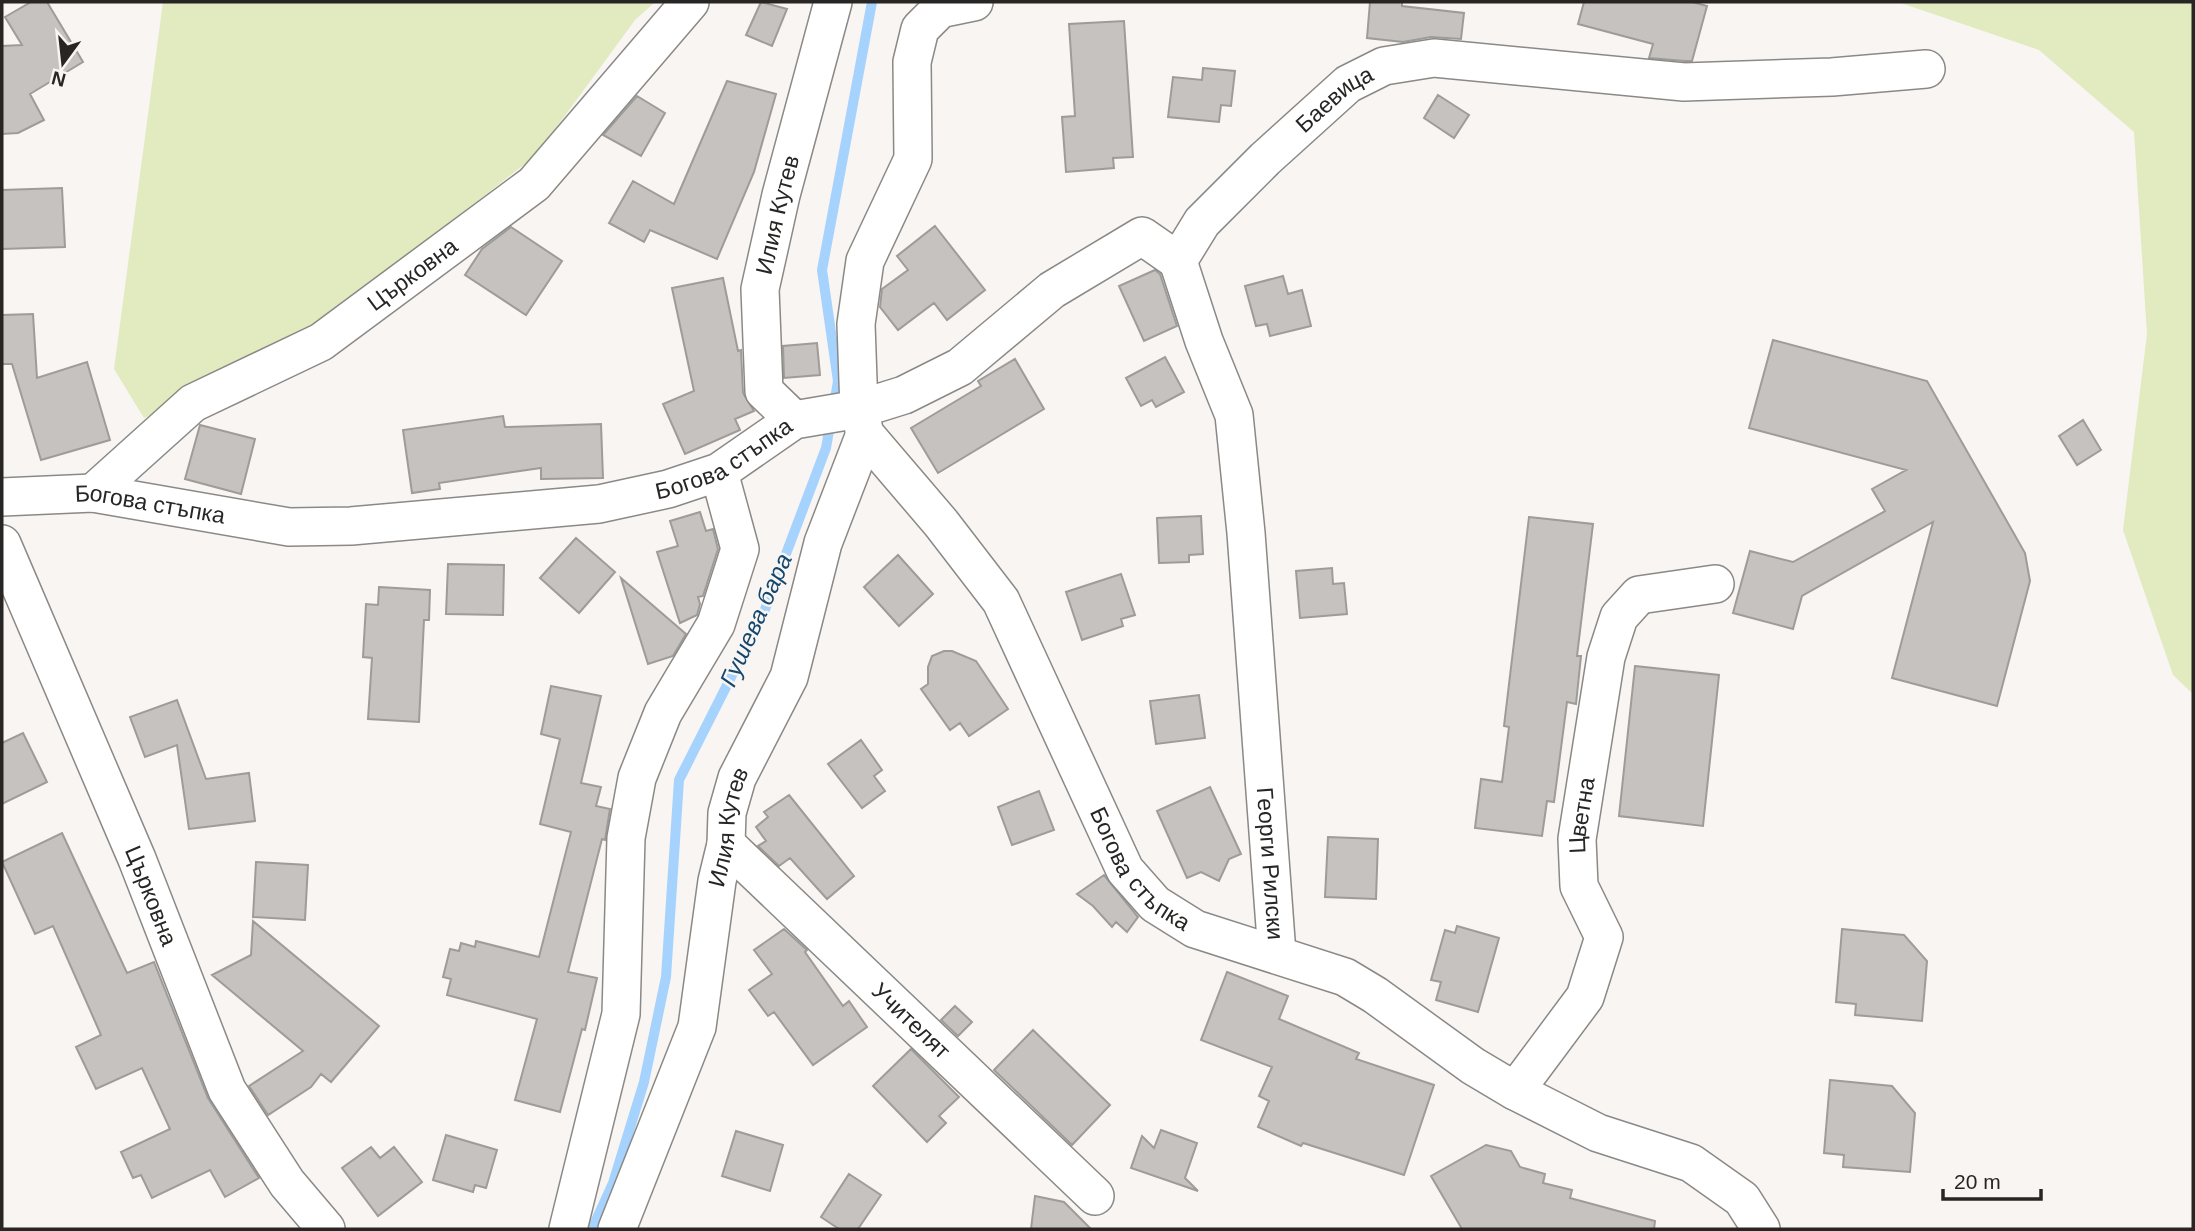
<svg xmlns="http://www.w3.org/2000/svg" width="2195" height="1231" font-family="Arial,sans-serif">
	<rect width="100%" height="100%" fill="#f8f5f2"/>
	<!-- green -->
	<path fill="#e2eac0" d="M163,2h492l-20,18 -99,135 -232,182 -160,81 -30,-49z
		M1898,2h295v692l-20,-19 -50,-145 24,-196 -13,-202 -95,-82z"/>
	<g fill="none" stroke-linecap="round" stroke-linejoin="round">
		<!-- stream -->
		<path stroke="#a5d3fe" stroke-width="10" d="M834,405l4,-24 -16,-111 50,-268
			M592,1229l21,-46 31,-101 22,-105 13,-197 85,-168 62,-164 5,-29"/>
	</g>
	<!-- building -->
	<path fill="#c5c2bf" stroke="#9e9b99" stroke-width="2" d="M31,2h16l36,60 -53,32 14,26 -26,13 -16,1v-88l20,-1 -17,-28z
		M761,2l26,7 -15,37 -26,-11z
		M1370,2h32v4l62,7 -3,26 -30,-2 -28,5 -36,-4z
		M1584,2h108l15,4 -15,55h-7l-36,-3 4,-14 -75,-20z
		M1124,21l9,136 -20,1 1,10 -48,4 -4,-55 13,-1 -6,-92z
		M1203,68l32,3 -4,35 -10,-1 -2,17 -51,-5 5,-40 29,3z
		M727,81l49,13 -22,78 -37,87 -67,-29 -6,12 -35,-19 24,-42 41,23z
		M1438,95l31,20 -15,23 -30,-20z
		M637,96l28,17 -24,43 -38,-21z
		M62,188l3,59 -63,2v-59z
		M935,226l50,64 -38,30 -13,-17 -36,27 -18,-23 2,-18 26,-19 -11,-14z
		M511,227l51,34 -36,54 -61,-40 17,-26z
		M1155,270l5,4 17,52 -33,15 -25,-55z
		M1283,276l5,18 14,-4 9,36 -41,10 -3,-12 -11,2 -11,-40z
		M723,278l15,73 3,-1 2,43 11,18 -19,8 5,11 -55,24 -22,-50 31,-13 -22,-103z
		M33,314l4,64 50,-16 23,78 -69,20 -29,-96h-10v-49z
		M1773,340l154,41 98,172 5,28 -33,125 -105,-28 41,-156 -131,74 -9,33 -60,-16 17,-62 43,11 92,-51 -13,-22 34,-19 -157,-42z
		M817,343l3,32 -36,3 -1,-32z
		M1165,357l19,35 -28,15 -4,-7 -11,6 -15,-28z
		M1015,359l29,50 -106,64 -27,-45 70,-42 -3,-5z
		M503,416l2,11 96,-3 2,54 -62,1v-11l-102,15 1,6 -28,4 -9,-63z
		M2083,420l18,30 -24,15 -18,-29z
		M200,425l55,14 -14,55 -56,-15z
		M700,512l6,19 7,-2 5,20 -15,47 -5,1 2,7 -3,11 -17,8 -23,-71 21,-6 -8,-25z
		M1201,516l2,38 -14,1v7l-30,1 -2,-45z
		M1529,517l64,7 -16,132h4l-5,48 -9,-2 -13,100 -7,-1 -5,35 -67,-8 6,-49 21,3 7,-55 -5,-1z
		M576,538l39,34 -36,41 -39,-35z
		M898,555l35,39 -34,32 -35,-39z
		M448,564l56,1 -1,50 -57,-1z
		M1332,568l1,16 11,-1 3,31 -47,4 -4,-47z
		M1121,574l14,41 -14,4 2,7 -41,14 -16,-48z
		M621,578l65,56 -13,22 -25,8z
		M379,587l51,3 -1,30h-5l-5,102 -51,-3 4,-61 -9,-1 3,-53 12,1z
		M944,651h8l24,10 32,48 -39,27 -9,-13 -10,7 -29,-41 7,-5v-17l4,-11z
		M1635,666l84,9 -16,151 -84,-10z
		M551,686l50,10 -20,87 20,4 -5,19 14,3 -5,31 -3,-1 -34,133 29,6 -12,52 -3,-1 -22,83 -45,-12 22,-81 -90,-24 4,-16 -8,-2 7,-28 9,2 2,-8 14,4 1,-6 63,16 32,-125 -31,-8 20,-85 -19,-5z
		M1199,695l6,43 -49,6 -6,-43z
		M177,700l29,79 43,-6 6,48 -66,8 -12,-84 -32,12 -15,-40z
		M23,733l24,49 -45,22v-61z
		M861,740l21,30 -8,6 11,15 -23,17 -34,-44z
		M1210,787l31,67 -12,5 -10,22 -18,-9 -14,6 -30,-67z
		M1039,791l15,39 -42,15 -14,-38z
		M789,795l65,81 -27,23 -37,-41 -11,8 -21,-20 8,-5 -10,-14 12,-10 -4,-5z
		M62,833l65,140 27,-11 54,136 51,80 -34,19 -15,-27 -58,28 -11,-23 -8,3 -12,-26 49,-23 -28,-61 -46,21 -20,-42 25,-12 -48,-109 -18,8 -33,-72z
		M1328,837l50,2 -2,60 -51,-2z
		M256,862l52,3 -3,55 -52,-3z
		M1104,875l34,42 -11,15 -11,-10 -4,5 -19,-21 -16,-12z
		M253,921l126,105 -48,56 -10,-8 -10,13 -43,28 -19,-29 54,-35 -91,-76 39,-20z
		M1457,926l42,12 -21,74 -42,-12 5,-18 -10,-2 14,-50 10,3z
		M784,929l23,21 -2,2 38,54 6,-5 18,26 -54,38 -39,-53 -6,4 -19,-26 23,-16 -18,-24z
		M1842,929l62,6 23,26 -5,60 -67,-6 1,-11 -20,-2z
		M1227,972l61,24 -9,23 80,34 -3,6 78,26 -30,90 -101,-32 -2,3 -43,-19 11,-26 -10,-5 13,-29 -71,-27z
		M955,1006l17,16 -14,14 -17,-16z
		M1033,1030l77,75 -38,40 -78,-75z
		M911,1049l48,48 -20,19 7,7 -19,19 -54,-56z
		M1830,1080l62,6 23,27 -5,59 -67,-5 1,-12 -20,-2z
		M1161,1130l36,13 -12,35 13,13 -67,-23 11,-32 12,12z
		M736,1131l47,14 -13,46 -48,-15z
		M446,1135l51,15 -11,38 -11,-3 -2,7 -40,-12z
		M1486,1145l25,6 9,16 25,7 -2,9 29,7 -2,8 85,23 -1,8h-192l-31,-53z
		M371,1147l9,11 14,-11 28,35 -44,34 -36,-48z
		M849,1174l32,21 -23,34h-19l-18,-12z
		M1035,1196l29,6 27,27h-60z"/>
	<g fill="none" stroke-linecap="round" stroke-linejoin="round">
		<defs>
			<g id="minor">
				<path id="s1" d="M974,2l-34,7 -20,20 -8,33 1,97 -48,102 -9,63 3,85 6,25 76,89 60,78 124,269 30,34 40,25 150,48 30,18 98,71 42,25 83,42 93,30 51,36 19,30"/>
				<path id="s2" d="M1178,261l26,80 30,74 12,118 31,421"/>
				<path id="s3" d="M794,420l-30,-29 -4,-102 21,-94 52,-193"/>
				<path id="s4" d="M93,493l100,-90 128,-61 213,-158 156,-182"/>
				<path id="s5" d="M2,497l91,-4 196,34 62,-1 248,-22 69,-15 51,-17 75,-52 65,-11 45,-14 56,-28 92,-77 90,-54 36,25 24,-39 63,-63 83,-75 36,-18 50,-8 250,24 148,-5 94,-8"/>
				<path id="s6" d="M2,544l135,315 90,231 60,93 39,46"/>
				<path id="s7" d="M726,844l369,352"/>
				<path id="s8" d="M1515,1091l70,-94 19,-60 -25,-51 -2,-47 29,-182 13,-40 20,-22 76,-11"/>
				<path d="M568,1229l53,-215 5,-176 11,-60 26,-65 53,-89 24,-75 -21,-77"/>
				<path id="s9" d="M617,1229l80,-202 20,-146 9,-37 1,-31 10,-35 52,-101 34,-134 42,-109"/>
			</g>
		</defs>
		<!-- minor casing -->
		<use href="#minor" stroke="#8b8986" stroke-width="40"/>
		<!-- minor -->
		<use href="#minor" stroke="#fff" stroke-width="37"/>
	</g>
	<g text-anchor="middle" stroke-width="5" stroke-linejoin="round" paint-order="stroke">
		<!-- street labels -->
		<g font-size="23" fill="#272625" stroke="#f8f5f2">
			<text dy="8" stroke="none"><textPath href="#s5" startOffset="1488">Баевица</textPath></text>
			<text dy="8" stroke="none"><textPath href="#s3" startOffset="220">Илия Кутев</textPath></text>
			<text dy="8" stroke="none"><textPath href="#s4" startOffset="390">Църковна</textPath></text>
			<text dy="8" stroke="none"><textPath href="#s5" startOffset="735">Богова стъпка</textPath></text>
			<text dy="8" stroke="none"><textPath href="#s5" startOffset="149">Богова стъпка</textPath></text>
			<text dy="8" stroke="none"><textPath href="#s8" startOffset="308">Цветна</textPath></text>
			<text dy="8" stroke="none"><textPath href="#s9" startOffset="420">Илия Кутев</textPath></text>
			<text dy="8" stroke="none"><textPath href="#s1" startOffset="1001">Богова стъпка</textPath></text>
			<text dy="8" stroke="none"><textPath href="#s2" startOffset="614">Георги Рилски</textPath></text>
			<text dy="8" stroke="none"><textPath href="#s6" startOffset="382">Църковна</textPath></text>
			<text dy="8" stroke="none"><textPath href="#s7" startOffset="256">Учителят</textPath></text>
		</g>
		<!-- water labels -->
		<g font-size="24" font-style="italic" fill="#14476e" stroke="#f8f5f2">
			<text transform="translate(756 620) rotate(-66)" y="8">Гушева бара</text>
		</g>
	</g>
	<!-- border -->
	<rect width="2195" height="1231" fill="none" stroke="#272625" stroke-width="7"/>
	<!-- north arrow -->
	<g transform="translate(63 63) rotate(195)" stroke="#f8f5f2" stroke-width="5" paint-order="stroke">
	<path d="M0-5L12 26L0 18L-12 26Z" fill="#272625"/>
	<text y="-10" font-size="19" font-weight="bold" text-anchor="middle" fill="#272625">N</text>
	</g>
	<!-- scale -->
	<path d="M1943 1189v10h98v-10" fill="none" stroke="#272625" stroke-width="3.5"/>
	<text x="1954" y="1189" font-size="21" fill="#272625" stroke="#f8f5f2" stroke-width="5" paint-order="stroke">20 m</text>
</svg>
